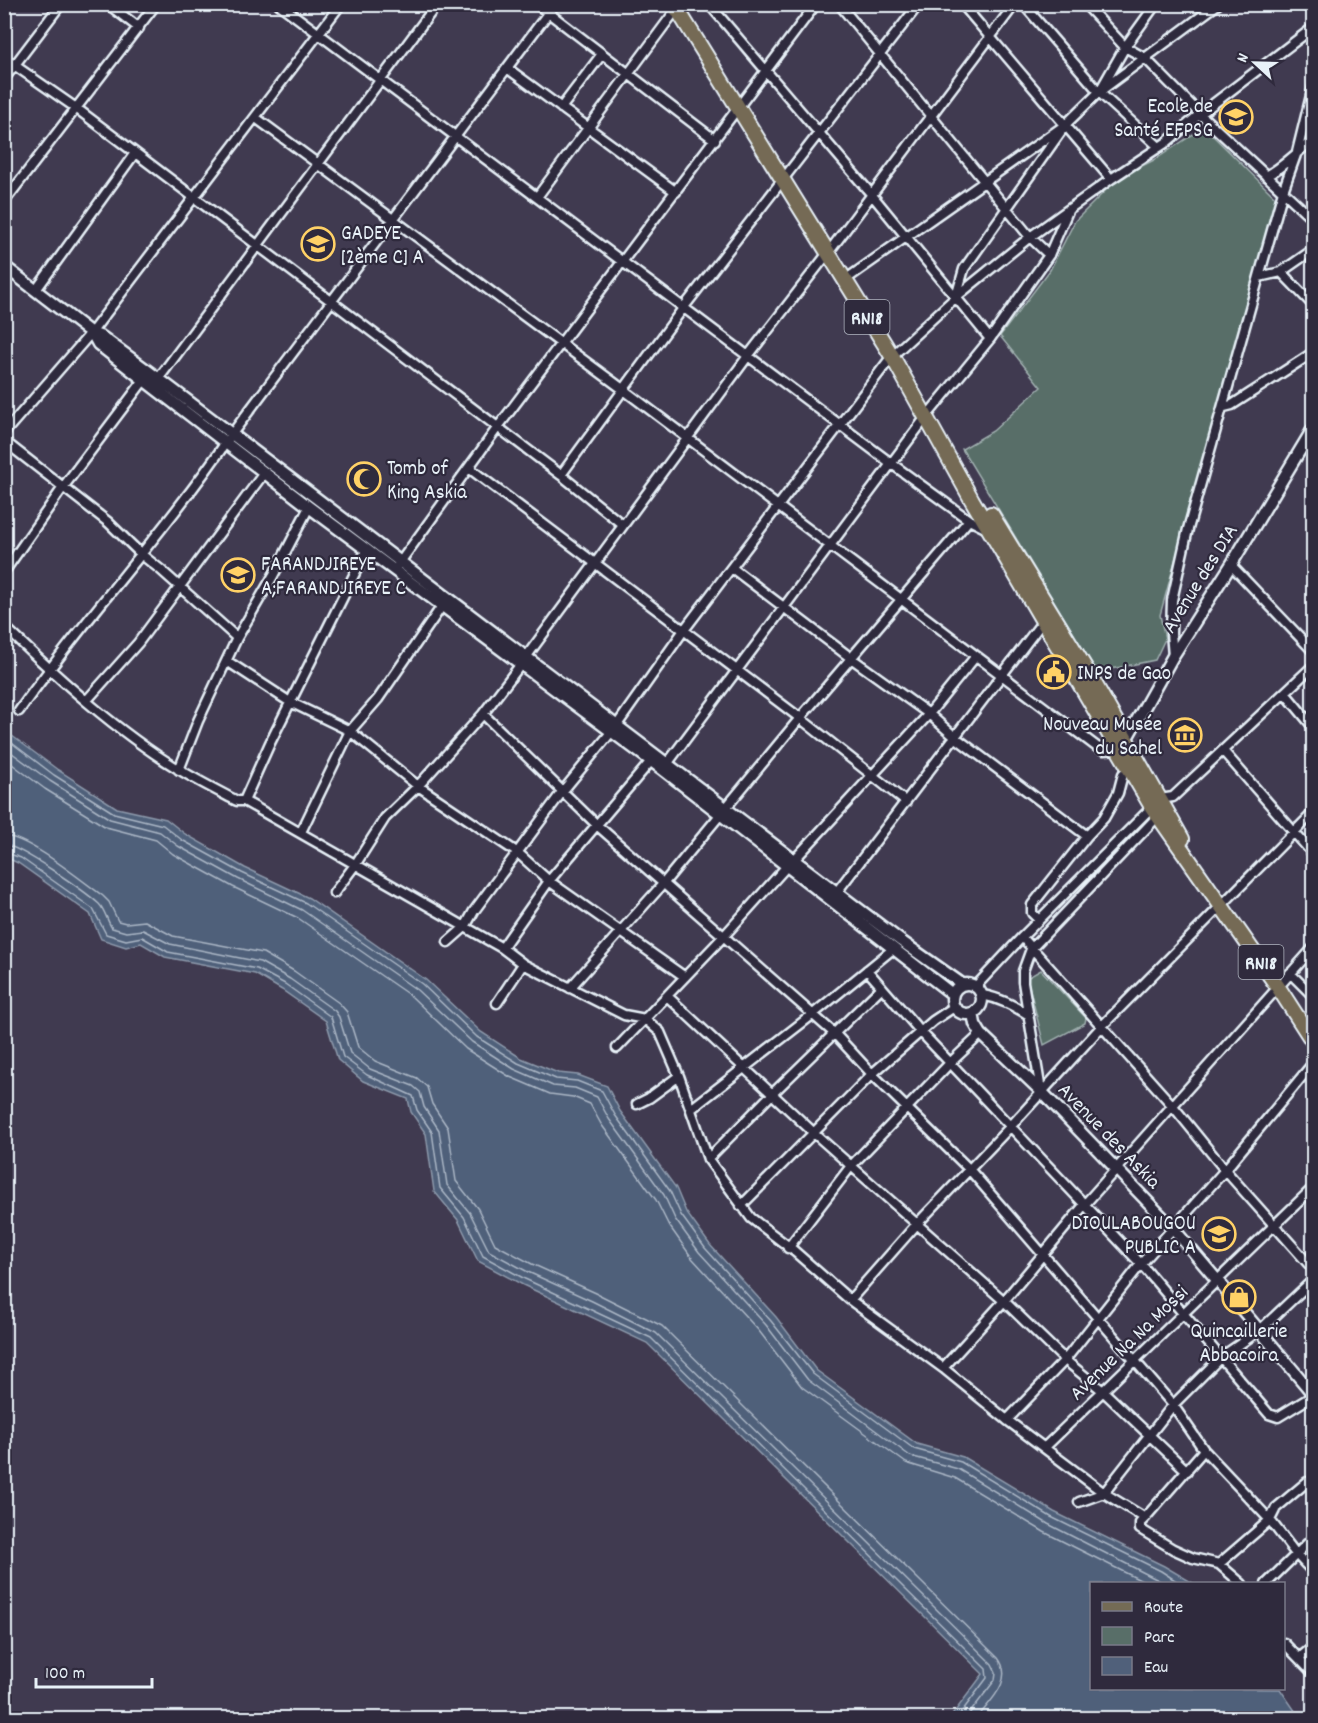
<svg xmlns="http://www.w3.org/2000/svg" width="1318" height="1723" font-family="Dekko,sans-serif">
	<rect width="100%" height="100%" fill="#403a50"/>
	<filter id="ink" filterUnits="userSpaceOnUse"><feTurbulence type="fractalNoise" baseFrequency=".0167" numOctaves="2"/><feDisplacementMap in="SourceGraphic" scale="12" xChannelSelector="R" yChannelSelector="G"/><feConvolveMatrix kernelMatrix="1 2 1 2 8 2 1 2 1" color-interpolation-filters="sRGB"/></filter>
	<g filter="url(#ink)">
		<!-- green -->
		<path fill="#586e68" stroke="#a0b0b0" stroke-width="1.5" d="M1204,127l72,71 -116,417 5,24 -10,21 -58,12 -135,-223 31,-18 48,-44 -41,-51 50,-66 25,-49 43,-43 38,-19z
			M1041,970l45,48 -1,5 -41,22 -17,-67z"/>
		<!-- water -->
		<path fill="#50607a" stroke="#8d9aac" stroke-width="1.5" d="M4,730l54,40 59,38 49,11 19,15 60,34 64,30 117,82 55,52 40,26 37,15 20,2 29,11 13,25 56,77 10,24 24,33 66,72 40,53 101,74 46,13 91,55 110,54 29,17 -101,1v104l188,1 20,29h-350l33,-44 -336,-331 -124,-58 -45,-24 -20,-41 -24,-29 -8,-57 -15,-22 -3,-13 -45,-18 -25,-21 -12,-39 -44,-31 -27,-16 -90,-17 -24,-14 -15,4 -25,-8 -11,-25 -72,-51 -13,-6z"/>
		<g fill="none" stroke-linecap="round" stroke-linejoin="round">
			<!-- shore -->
			<path stroke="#abb7c6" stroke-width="1.5" d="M4,737l50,38 60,38 49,12 19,15 60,33 64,30 116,81 55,53 41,26 38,16 21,2 25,10 13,24 55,76 11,24 24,33 66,73 42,53 101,75 47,13 90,55 110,54 20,13
				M4,747l46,34 60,38 50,13 18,14 60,33 64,31 115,80 55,52 42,27 39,17 22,2 22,9 12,22 55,76 11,24 24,33 67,73 42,55 102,76 48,13 90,55 118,60
				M4,758l41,31 61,38 50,13 17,14 60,33 65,31 114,79 54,52 44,28 40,17 23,3 17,7 11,20 55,76 12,24 24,34 67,73 43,56 104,76 49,15 89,54 104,52
				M4,836c25,1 78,45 99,60l6,6 9,19 8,2 19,-2 28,15 90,17 31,18 45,32 8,9 11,35 17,14 42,17 10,9 5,17 16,24 8,53 22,28 17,35 37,20 64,29 66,33 336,332c17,22 -8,43 -21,60
				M4,845c15,0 82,47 95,59 6,6 8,17 13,24l14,4 17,-2 27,14 90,18 30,17 45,32 4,6 11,36 20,16 43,17 7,6 4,15 15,23 8,55 23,28 19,38 39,21 64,29 64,32 336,331 4,8 -1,8 -29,38
				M4,852l17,6 72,51 13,25 20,6 16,-3 26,15 89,17 28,15 46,33 12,40 24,18 46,21 4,14 15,22 8,56 24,29 19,39 42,23 126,59 335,331 1,9 -30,40"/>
			<defs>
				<path id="minor" d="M108,4l31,24
					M279,4l613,460 77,56 18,9
					M537,4l178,136
					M709,4l163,191 118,144
					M839,4l191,233 19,18
					M962,4l149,175
					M1023,4l76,88 60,55
					M1085,4l40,43 20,11 55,56 114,106
					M4,58l72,50 485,367 62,50
					M507,68l169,124
					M4,79l57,-75
					M1101,89l24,-42 31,-43
					M561,108l41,-54
					M256,118l368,272 473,357 7,3 15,-1
					M1266,176c18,-9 31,-25 48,-36
					M537,197l141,-190
					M4,202l152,-198
					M1281,272l33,34
					M1259,277l22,-5 33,-23
					M845,280l220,-155 34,-33 119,-88
					M36,290l99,-137
					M956,297l8,-28 98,-139
					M156,382l281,-378
					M1224,407l8,-2 82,-53
					M4,433l87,-100 250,-329
					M4,441l104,81 34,33 19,15 76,68
					M469,468l331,250 106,84
					M561,475l123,-168 235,-303
					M398,565l100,-138 318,-423
					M1231,565l83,87
					M732,568l119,90 78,56 26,23 132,99
					M4,572l60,-86 83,-110
					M4,626c53,51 113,106 176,144 18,11 38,21 57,31h7c86,49 172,98 258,147l21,16 101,51 21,4 15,13 19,44 29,83 43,59 42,32 57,50 93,68 64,52 97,73 41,25 -5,5v6l33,20 20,9 26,6 23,20
					M1173,656l-2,-23 1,-33 16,-71 95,-338 14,-39 17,-69
					M227,661l63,41 60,29 68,55 100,67 31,28 136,96
					M1285,693l29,35
					M87,700l51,-57 126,-170
					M19,711c67,-95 147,-180 212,-276l324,-431
					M483,714l115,112 237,208 37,40 97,95 204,236 31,45 66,70 26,34 18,19
					M1223,751l91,104
					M664,768l262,-351 64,-78 59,-84 19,-44
					M179,770l19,-49 39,-83 36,-62 36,-69
					M244,801l26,-58 97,-194
					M301,832l49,-101 28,-32 64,-93
					M794,860l135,-146 47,-58
					M334,893l21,-28 30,-47 33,-32 65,-72 38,-50 227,-308 80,-103 187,-249
					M836,893l207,-272
					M1039,920l-7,-7v-8l55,-69 17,-18 14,-25 5,-19 6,-6
					M1022,937l151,169 52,64 89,100
					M448,942l17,-15 9,-16 88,-119 55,-67 67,-95 208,-274 64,-59 74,-60 81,-58 56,-37 33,-28 114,-87
					M502,948l47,-67 102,-120
					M867,970l53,61 221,233 128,150 9,3 36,-22
					M1290,973l24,24
					M976,986l46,-49 138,-138 13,-2 141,-132
					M570,988l93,-104 137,-166 169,-198
					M982,995c18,3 32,11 47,20
					M667,996l147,137 190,168 61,59 38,31 84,80
					M497,1003l26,-39
					M617,1048l107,-112 63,-70
					M1041,1091l-18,-109v-11l8,-22 129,-135
					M637,1104l12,-6 30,-22
					M691,1109l121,-94 81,-66
					M708,1159l64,-65 110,-107
					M741,1206l131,-132 61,-53 21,-14
					M788,1248l63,-82 99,-103 31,-29
					M850,1300l66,-75 94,-98 92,-101 212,-214
					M943,1368l61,-67 81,-97 229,-257
					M1007,1420l58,-60 76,-96 84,-94 89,-108
					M1044,1448l270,-261
					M1079,1502l25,-9 69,-88 48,-48 38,-26 55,-52
					M1145,1518l59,-68
					M1219,1564l51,-44 6,-12 31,-26
					M1266,1584l48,-47
					M1284,1643l30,31
					M1299,1658l15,-12"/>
				<path id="tertiary" d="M4,266l87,67 11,4 57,42 742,562 61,43
					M92,333l6,11 46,36 165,127 353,262 290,225
					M1123,745l50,-89 58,-91 83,-138
					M952 999a15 15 0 1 1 30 0a15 15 0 1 1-30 0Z
					M973,1013l2,11 6,10 60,57 132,137 141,167"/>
				<path id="primary" d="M674,4l218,352 80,144 180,307 126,180 36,56
					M991,514l102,167 89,158"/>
			</defs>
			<!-- minor casing -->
			<use href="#minor" stroke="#e8f1f8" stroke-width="13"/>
			<!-- tertiary casing -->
			<use href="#tertiary" stroke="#e8f1f8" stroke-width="15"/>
			<!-- primary casing -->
			<use href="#primary" stroke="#e8f1f8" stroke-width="18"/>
			<!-- minor -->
			<use href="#minor" stroke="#2f2a3d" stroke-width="8"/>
			<!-- tertiary -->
			<use href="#tertiary" stroke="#2f2a3d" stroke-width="10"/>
			<!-- primary -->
			<use href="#primary" stroke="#746b55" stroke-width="14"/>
		</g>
	</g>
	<!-- icons -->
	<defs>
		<symbol id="school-ring" viewBox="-11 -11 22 22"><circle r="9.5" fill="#2f2a3d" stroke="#ffd166" stroke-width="1.5"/><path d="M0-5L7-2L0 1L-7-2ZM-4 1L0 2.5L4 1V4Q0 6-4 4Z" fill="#ffd166"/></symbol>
		<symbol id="mosque-ring" viewBox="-11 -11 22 22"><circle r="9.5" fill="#2f2a3d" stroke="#ffd166" stroke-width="1.5"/><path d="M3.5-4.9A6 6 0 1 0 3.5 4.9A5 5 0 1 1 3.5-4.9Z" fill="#ffd166"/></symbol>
		<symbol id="civic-ring" viewBox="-11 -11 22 22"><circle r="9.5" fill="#2f2a3d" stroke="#ffd166" stroke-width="1.5"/><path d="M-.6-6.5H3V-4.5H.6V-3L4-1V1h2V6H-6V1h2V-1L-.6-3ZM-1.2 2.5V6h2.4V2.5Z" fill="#ffd166"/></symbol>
		<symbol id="museum-ring" viewBox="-11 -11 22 22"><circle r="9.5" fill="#2f2a3d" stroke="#ffd166" stroke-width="1.5"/><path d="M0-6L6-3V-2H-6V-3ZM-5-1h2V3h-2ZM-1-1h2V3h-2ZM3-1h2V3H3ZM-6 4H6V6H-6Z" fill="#ffd166"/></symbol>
		<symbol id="shop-ring" viewBox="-11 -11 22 22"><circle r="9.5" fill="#2f2a3d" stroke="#ffd166" stroke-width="1.5"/><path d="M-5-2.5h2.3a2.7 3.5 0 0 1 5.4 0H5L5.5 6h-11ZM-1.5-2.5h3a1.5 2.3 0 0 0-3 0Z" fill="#ffd166"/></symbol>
	</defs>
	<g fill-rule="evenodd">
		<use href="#school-ring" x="1217" y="98" width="38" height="38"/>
		<use href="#school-ring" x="299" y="225" width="38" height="38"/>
		<use href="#mosque-ring" x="345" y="460" width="38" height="38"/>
		<use href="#school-ring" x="219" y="556" width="38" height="38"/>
		<use href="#civic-ring" x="1035" y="653" width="38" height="38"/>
		<use href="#museum-ring" x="1166" y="716" width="38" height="38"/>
		<use href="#school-ring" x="1200" y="1215" width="38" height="38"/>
		<use href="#shop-ring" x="1220" y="1278" width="38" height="38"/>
	</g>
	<g text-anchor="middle" stroke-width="4.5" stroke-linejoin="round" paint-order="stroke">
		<!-- shield labels -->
		<g fill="#2f2a3d" stroke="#b0b5c0" stroke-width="1.5">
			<rect x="844.5" y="300" width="45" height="34" rx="4.5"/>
			<rect x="1238.5" y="945" width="45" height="34" rx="4.5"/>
		</g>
		<g font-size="20" font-weight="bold" fill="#e8f1f8">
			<text x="867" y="324">RN18</text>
			<text x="1261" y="969">RN18</text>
		</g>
		<!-- poi labels -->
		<g font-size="21" fill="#e8f1f8" stroke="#2f2a3d" text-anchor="start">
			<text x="1213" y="112" text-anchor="end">Ecole de<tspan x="1213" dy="24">Santé EFPSG</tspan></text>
			<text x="341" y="239">GADEYE<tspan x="341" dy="24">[2ème C] A</tspan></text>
			<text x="387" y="474">Tomb of<tspan x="387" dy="24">King Askia</tspan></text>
			<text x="261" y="570">FARANDJIREYE<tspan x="261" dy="24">A;FARANDJIREYE C</tspan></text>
			<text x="1077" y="679">INPS de Gao</text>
			<text x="1162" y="730" text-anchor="end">Nouveau Musée<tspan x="1162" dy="24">du Sahel</tspan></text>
			<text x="1196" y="1229" text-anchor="end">DIOULABOUGOU<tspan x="1196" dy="24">PUBLIC A</tspan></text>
			<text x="1239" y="1337" text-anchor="middle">Quincaillerie<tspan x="1239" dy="24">Abbacoira</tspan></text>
		</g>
		<!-- street labels -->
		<g font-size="21" fill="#e8f1f8" stroke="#2f2a3d">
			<text transform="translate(1199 578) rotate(-58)" y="7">Avenue des DIA</text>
			<text transform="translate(1110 1135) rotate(46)" y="7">Avenue des Askia</text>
			<text transform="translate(1128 1342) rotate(-44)" y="7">Avenue Na Na Mossi</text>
		</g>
	</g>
	<!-- margin -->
	<rect width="1318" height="1723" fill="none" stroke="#2f2a3d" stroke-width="24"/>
	<rect x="12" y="12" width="1294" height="1699" fill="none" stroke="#e8f1f8" stroke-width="2" filter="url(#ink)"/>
	<!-- legend -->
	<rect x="1090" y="1582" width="195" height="108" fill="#2f2a3d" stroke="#797a88" stroke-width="1.5"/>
	<rect x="1102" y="1602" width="30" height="9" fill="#746b55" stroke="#797a88" stroke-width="1.5"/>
	<text x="1144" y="1612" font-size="18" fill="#e8f1f8">Route</text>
	<rect x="1102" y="1627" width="30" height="18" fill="#586e68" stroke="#797a88" stroke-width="1.5"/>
	<text x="1144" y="1642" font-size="18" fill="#e8f1f8">Parc</text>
	<rect x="1102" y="1657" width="30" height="18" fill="#50607a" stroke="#797a88" stroke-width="1.5"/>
	<text x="1144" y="1672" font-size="18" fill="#e8f1f8">Eau</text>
	<!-- north arrow -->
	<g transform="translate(1255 63) rotate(292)" stroke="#2f2a3d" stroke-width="4.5" paint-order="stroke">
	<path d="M0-4.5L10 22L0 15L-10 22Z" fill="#e8f1f8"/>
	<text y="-9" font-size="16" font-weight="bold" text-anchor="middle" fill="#e8f1f8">N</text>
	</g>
	<!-- scale -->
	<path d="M36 1678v9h116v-9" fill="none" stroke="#e8f1f8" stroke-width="3"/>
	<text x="45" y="1678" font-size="18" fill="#e8f1f8" stroke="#2f2a3d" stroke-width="4.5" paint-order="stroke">100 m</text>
</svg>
